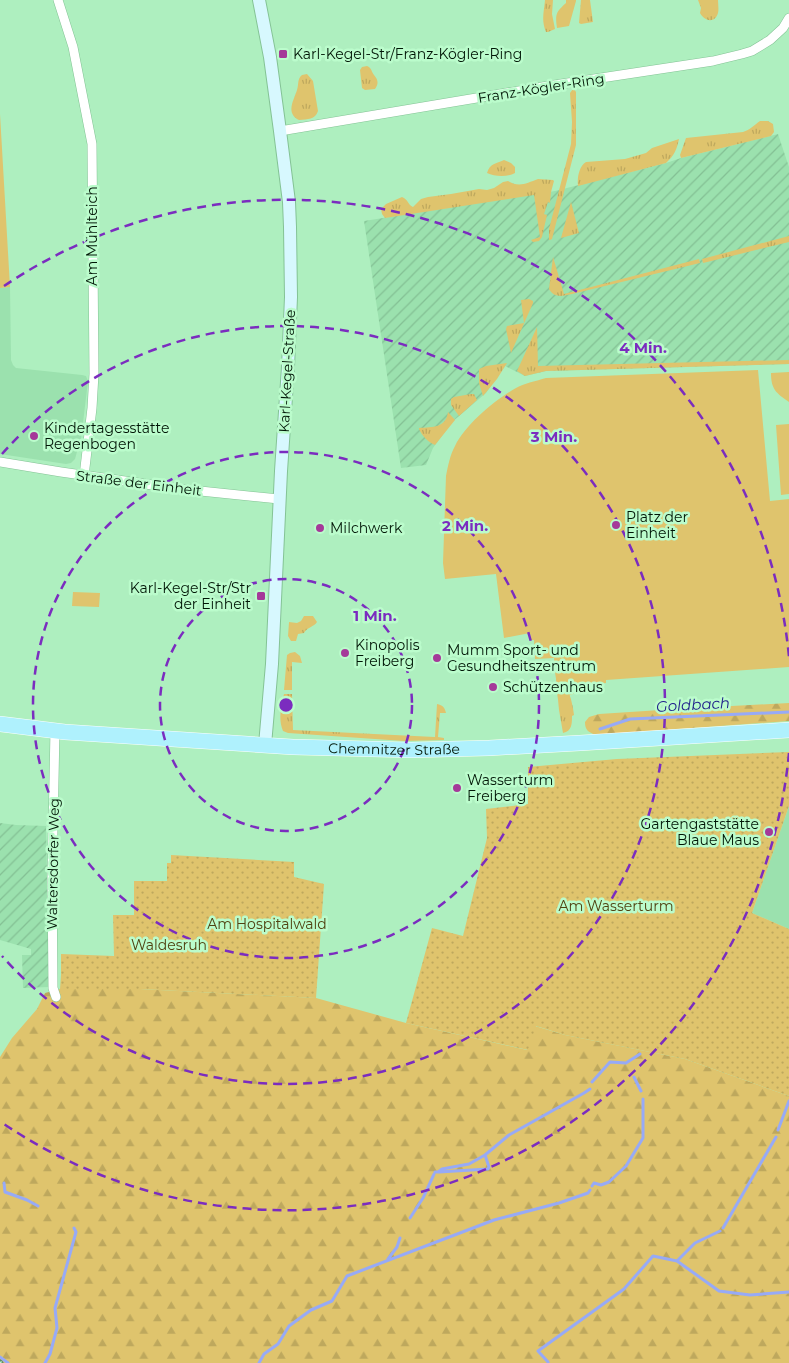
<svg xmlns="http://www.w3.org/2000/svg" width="789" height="1363" font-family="Montserrat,sans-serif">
	<defs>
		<pattern id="industrial-furrows" width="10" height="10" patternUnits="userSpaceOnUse" patternTransform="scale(1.25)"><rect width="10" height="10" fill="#9be1ae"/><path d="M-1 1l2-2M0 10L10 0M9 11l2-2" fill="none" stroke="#84c094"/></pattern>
		<pattern id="grass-tufts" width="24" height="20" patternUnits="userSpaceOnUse" patternTransform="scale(1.25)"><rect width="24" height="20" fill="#dfc46d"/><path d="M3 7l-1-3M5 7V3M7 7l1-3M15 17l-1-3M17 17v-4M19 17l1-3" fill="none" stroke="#bea85d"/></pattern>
		<pattern id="forest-firs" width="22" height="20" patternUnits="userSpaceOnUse" patternTransform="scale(1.25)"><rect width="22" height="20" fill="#dfc46d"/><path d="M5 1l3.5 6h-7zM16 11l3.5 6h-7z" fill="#bea85d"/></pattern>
		<pattern id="garden-dots" width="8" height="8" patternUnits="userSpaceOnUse" patternTransform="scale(1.25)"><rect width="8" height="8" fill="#dfc46d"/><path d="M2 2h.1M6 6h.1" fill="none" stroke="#bea85d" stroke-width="1.8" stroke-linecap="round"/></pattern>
	</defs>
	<rect width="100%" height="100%" fill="#aeefbf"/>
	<!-- built -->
	<path fill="#9be1ae" d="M10,287l1,73 2,5 3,3 66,7 4,1 2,5 -8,67h-2l-3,11 -4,4 -5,1 -66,-10v-166z
		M789,806v123l-37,-16z"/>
	<!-- industrial -->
	<path fill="url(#industrial-furrows)" d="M778,134l11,33v197l-243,7 -21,5 -20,-10 -19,27 -34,29 -19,26 -7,17 -25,3 -37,-247 191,-30 111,-28 15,-5z
		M0,823l16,2 30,1 3,161 -26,1 -1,-33h9v-6l-31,-9z"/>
	<!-- grass -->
	<path fill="url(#grass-tufts)" d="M545,0h8l-1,14 3,15 -7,3h-2c-5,-12 -2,-20 -1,-32z
		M581,0h9l3,22 -12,2 -2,-1z
		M698,0h20c0,4 1,9 0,13 -3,10 -13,9 -18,0l1,-5z
		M367,66c5,2 4,5 7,9 4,5 5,8 1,14l-10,1 -3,-2 -2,-18 2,-3z
		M307,74l6,7 5,30c-3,9 -10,8 -19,9 -14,-7 -5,-20 -2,-30 2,-6 0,-11 5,-15z
		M573,89h1l2,3v53l-24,94 -2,1h-1v-11l22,-85 1,-22 -2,-29z
		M760,121h8l5,3 1,8 -3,4 -90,22 -1,-3 6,-17 57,-6c7,-2 11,-7 17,-11z
		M679,139c-2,10 -5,17 -13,24l-88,23c-1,-8 1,-20 8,-24l39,-3 21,-6 6,-5z
		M504,160l7,3 4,4v6c-7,4 -20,4 -28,0 3,-10 9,-9 17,-13z
		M538,179l15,1 1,1 -3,11 -1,11 -2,-1 -4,12 3,1 -5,22 -3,4 -6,1 -2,-2 9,-3 -6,-42 -149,23 -3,-4 -1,-5 5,-5 16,-7c6,2 6,8 11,10l8,-8 7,-2 23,-3 28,-5 8,1 7,-2 9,-6 5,-1c11,7 19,2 30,-2z
		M571,202l8,31 -18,5z
		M789,236v6l-86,21 -1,-4z
		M553,257l11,37 135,-35 1,4 -124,30c-10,2 -21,7 -27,-4z
		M529,299l4,2v2l-22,50 -5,-24 1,-3 17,-3 -3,-23z
		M537,327l1,39 251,-6v4l-243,7 -21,5 -8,-5z
		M507,363l-10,16 -14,17 -4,-13v-14l7,-3z
		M471,394h3l3,6 -18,16 -8,-11v-6l3,-2z
		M448,412l7,8 -20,25c-7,-3 -13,-9 -16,-16v-1c14,-1 27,0 29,-16z
		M304,616h9l4,6c-3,5 -10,5 -13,11l-6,1 -2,7h-5l-3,-5 1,-14 8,1 4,-2z
		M295,652l5,4 2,7 -10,-1v28h-8l3,-35 3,-2z
		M554,658c8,18 18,36 20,57l-2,1c0,8 0,15 -9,17l-4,-23z
		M284,694h8l1,36 142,7 2,-33c6,1 8,4 9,9h-6l-2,24 6,1v2l-40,1 -116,-8 -5,-2c-5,-12 -2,-25 1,-37z"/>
	<!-- forest -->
	<path fill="url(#forest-firs)" d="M789,703v18l-193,14c-8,-3 -11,-5 -11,-13l4,-5 10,-3 77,-5z
		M60,989h80l176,9 90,25 121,27 8,-24 30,9 120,24 104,37v267h-789v-306l12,-19 25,-29 8,-16z"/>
	<!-- park -->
	<path fill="#dfc46d" d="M566,0h10v1l-7,25 -12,2c-2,-14 -1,-16 9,-25z
		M0,114l10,173 -10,1z
		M758,370l12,131 19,-2v168l-183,13v3l-25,4 1,4 -24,8 -4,-41 -19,1 -1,-19h-3l-1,-7 -26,5 -8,-64 -51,5 -2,-16 3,-87c2,-10 4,-21 9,-30 11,-22 40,-46 61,-58 9,-5 20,-7 30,-10z
		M789,372v30c-13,-9 -18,-13 -18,-29z
		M789,424v70l-8,1 -5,-70z
		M73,592l27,1 -1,14 -27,-1z"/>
	<!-- garden -->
	<path fill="url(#garden-dots)" d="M789,752v54l-37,107 37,16v167l-104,-37 -120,-24 -29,-9 -8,24 -122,-27 26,-95 31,8 24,-98 -1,-29 42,-5v-37l89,-8z
		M171,855l123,7v15l30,7 -8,114 -176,-9h-80l1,-14v-21l53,2 -1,-41h21v-34h33v-18h4z"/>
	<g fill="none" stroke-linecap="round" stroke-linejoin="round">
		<!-- stream -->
		<path stroke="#97aaf6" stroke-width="3" d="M600,729l30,-10 159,-7
			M634,1077l7,14
			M592,1082l18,-20 16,1 14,-9
			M778,1130l11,-29
			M435,1172h3l4,-3 27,-5 16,-9 24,-20 75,-42 6,-4
			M439,1172l49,-3 1,-2 -4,-12
			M4,1183l1,9 22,8 11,6
			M592,1186l2,-3 7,2 8,-3 17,-16 17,-28v-39
			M410,1218l13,-20 11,-24
			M723,1228l53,-91
			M388,1259l9,-12 3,-9
			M677,1261l42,30 31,4 39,-3
			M0,1357l8,6
			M45,1363l5,-9 7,-26 -2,-20 21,-76 -2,-4
			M259,1363l5,-9 14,-10 11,-18 22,-16 21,-9 15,-25 147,-56 65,-17 29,-10 2,-3
			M548,1363v-1l-10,-11 86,-62 29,-33 24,5 18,-18 25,-12"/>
		<defs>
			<path id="street" d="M58,0l15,47 19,97 2,230 -2,34 -8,68
				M280,131l268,-45 165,-25 29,-7 10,-3 18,-11 13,-12 6,-10
				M0,462l61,10 120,17 98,10
				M55,730l-3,148 1,110 3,9"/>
			<path id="secondary" d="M259,0l11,57 10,74 9,71 1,25 1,70 -3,70 -7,104 -9,193 -7,81"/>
			<g id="primary">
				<path id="s1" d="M0,724l65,8 228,15 118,3 78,-2 91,-5 209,-13"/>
			</g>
		</defs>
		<!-- street casing -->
		<use href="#street" stroke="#84c395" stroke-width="10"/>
		<!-- secondary casing -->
		<use href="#secondary" stroke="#84c395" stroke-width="14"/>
		<!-- primary casing -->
		<use href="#primary" stroke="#fff" stroke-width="16"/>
		<!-- street -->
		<use href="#street" stroke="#fff" stroke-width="9"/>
		<!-- secondary -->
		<use href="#secondary" stroke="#d7f8fe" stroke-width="12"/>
		<!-- primary -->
		<use href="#primary" stroke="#aff1fd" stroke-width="15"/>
		<defs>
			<path id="rail" d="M0,1362l1,1"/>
		</defs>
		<!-- rail casing -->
		<use href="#rail" stroke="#5e8b6a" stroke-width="5"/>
		<!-- rail -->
		<use href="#rail" stroke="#bbfccc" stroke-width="3" stroke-dasharray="9" stroke-linecap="butt"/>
	</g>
	<!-- distance rings -->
	<g fill="none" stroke="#7b2cbf" stroke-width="2.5" stroke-dasharray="9 6">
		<circle cx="286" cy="705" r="126"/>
		<circle cx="286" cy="705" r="253"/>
		<path d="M2 454A379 379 0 1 1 2 956"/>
		<path d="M789 753A505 505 0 0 1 4 1124M4 286A505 505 0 0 1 789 657"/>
	</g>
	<!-- markers -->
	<g fill="#a53999" stroke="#bbfccc" stroke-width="2">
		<rect x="278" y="49" width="10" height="10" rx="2.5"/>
		<circle cx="34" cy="436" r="5"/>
		<circle cx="616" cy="525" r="5"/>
		<circle cx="320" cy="528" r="5"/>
		<rect x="256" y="591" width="10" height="10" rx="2.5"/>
		<circle cx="345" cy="653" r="5"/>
		<circle cx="437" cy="658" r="5"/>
		<circle cx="493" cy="687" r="5"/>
		<circle cx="457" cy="788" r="5"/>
		<circle cx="769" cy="832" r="5"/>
	</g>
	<g text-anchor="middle" stroke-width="5" stroke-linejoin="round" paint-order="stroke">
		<!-- poi labels -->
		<g font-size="14" fill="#001606" stroke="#bbfccc" text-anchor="start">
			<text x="293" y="59">Karl-Kegel-Str/Franz-Kögler-Ring</text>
			<text x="44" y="433">Kindertagesstätte<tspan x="44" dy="16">Regenbogen</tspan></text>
			<text x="626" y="522">Platz der<tspan x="626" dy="16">Einheit</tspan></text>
			<text x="330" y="533">Milchwerk</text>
			<text x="251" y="593" text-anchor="end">Karl-Kegel-Str/Str<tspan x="251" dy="16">der Einheit</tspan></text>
			<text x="355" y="650">Kinopolis<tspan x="355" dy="16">Freiberg</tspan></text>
			<text x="447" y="655">Mumm Sport- und<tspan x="447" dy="16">Gesundheitszentrum</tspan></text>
			<text x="503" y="692">Schützenhaus</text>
			<text x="467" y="785">Wasserturm<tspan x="467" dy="16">Freiberg</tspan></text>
			<text x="759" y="829" text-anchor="end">Gartengaststätte<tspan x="759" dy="16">Blaue Maus</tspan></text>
		</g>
		<!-- street labels -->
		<g font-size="14" fill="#001606" stroke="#bbfccc">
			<text transform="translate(541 88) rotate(-9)" y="5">Franz-Kögler-Ring</text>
			<text transform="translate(92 236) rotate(-90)" y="5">Am Mühlteich</text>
			<text transform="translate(287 371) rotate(-87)" y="5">Karl-Kegel-Straße</text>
			<text transform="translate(139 483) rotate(7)" y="5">Straße der Einheit</text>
			<text dy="5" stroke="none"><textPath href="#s1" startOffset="395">Chemnitzer Straße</textPath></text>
			<text transform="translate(53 864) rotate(-89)" y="5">Waltersdorfer Weg</text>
		</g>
		<!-- park labels -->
		<g font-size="14" fill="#504211" stroke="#bbfccc">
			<text x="616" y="911">Am Wasserturm</text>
			<text x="267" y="929">Am Hospitalwald</text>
			<text x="169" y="950">Waldesruh</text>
		</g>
		<!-- water labels -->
		<g font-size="15" font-style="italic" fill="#20218b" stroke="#bbfccc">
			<text transform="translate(693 705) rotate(-3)" y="5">Goldbach</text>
		</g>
	</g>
	<circle cx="286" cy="705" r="8" fill="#7b2cbf" stroke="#bbfccc" stroke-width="2.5"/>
	<g font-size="15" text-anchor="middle" font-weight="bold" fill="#7b2cbf" stroke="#bbfccc" stroke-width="5" stroke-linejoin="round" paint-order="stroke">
		<text x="643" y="353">4 Min.</text>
		<text x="554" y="442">3 Min.</text>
		<text x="465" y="531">2 Min.</text>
		<text x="375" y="621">1 Min.</text>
	</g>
</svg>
